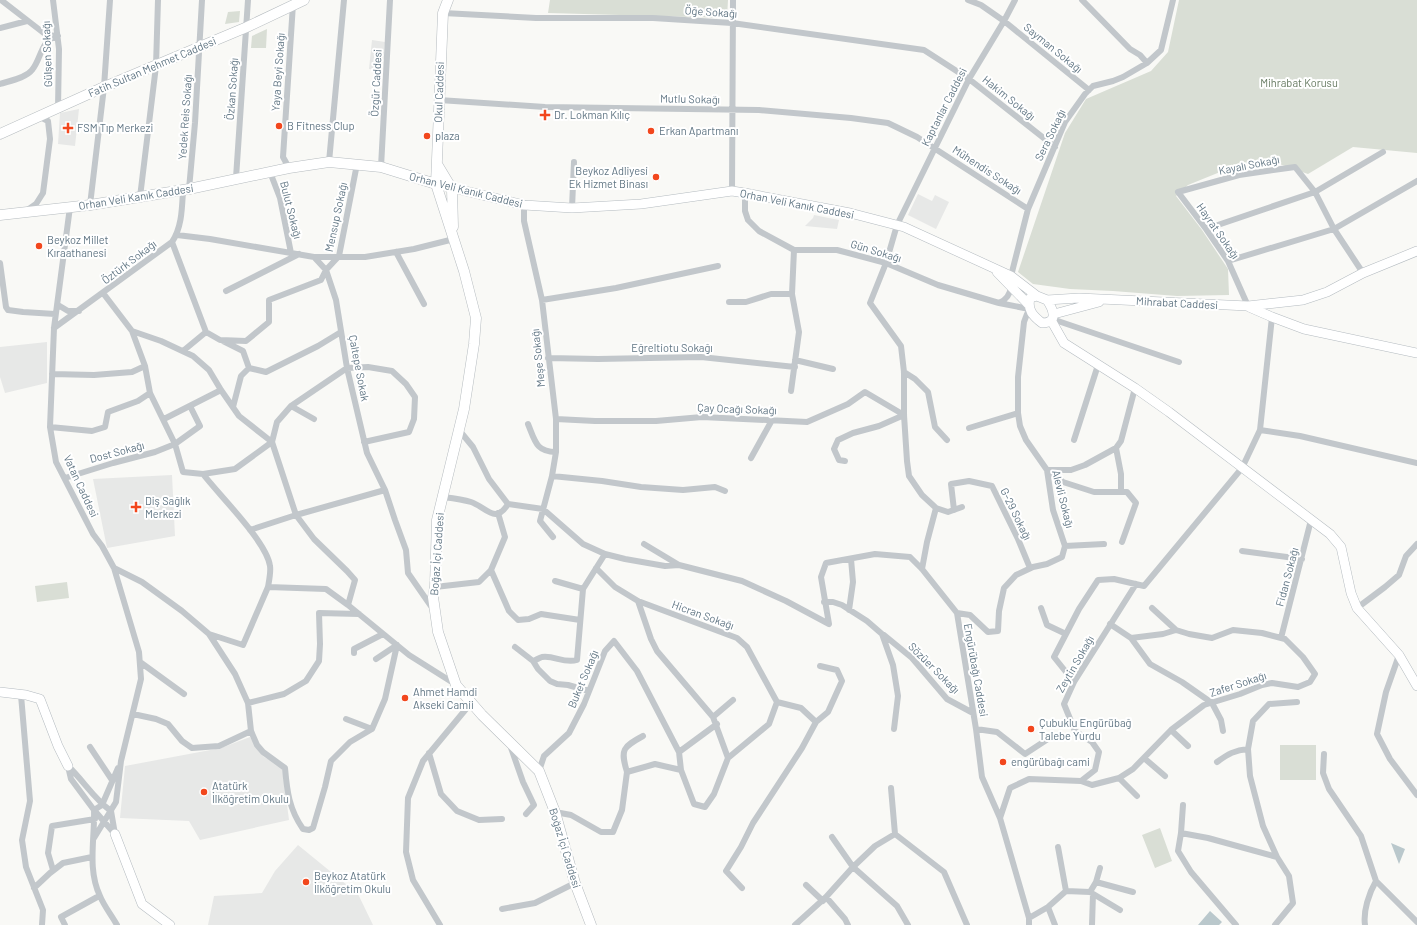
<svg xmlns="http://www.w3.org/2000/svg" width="1417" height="925" font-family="Barlow,sans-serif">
	<rect width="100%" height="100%" fill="#f9f9f6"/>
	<!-- built -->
	<path fill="#e7e8e7" d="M372,40l13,2 -3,29 -13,-2z
		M79,109l-4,37 -17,-2 2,-31z
		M918,194l14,7 3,-6 14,7 -13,27 -28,-14z
		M814,215l25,5 -2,9 -32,-3 8,-8z
		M47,342v41l-42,10 -5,-16v-30z
		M172,475l3,61 -68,12 -14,-69z
		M250,737l14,20 18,9 7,54 -89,20 -11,-19 -69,-3 5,-52 96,-18z
		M298,845l60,49 15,31h-165l6,-29 48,-3 13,-22z"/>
	<!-- green -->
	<path fill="#d9ded5" d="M550,0h178l-1,18 -179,-5z
		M1179,0h238v153l-64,-6 -45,27 -37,-13 -46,9 -37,15 -12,11 26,34 26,39 1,26 -52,1 -64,-5 -43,-2 -37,-5 -15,-12 47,-139 21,-34 65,-28 17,-19z
		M240,11l-1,11 -14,2 3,-12z
		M267,29l-1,19h-15l1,-12z
		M67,582l2,16 -32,4 -2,-16z
		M1280,745h36v35h-36z
		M1160,828l12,33 -17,7 -13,-33z"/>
	<!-- water -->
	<path fill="#bac8cc" d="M1391,843l14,6 -6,15z
		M1210,911l12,11 -3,3h-21z"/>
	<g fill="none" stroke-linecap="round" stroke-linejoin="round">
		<defs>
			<path id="secondary" d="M436,184l88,21 48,3 69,-4 91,-13 13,2 105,20 54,14 107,49 26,20 10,4 32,-2 169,8 55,-6 24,-8 36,-19 54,-22
				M997,272l31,32
				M1037,296l-7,2c-3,12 3,18 12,25 17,0 11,-14 5,-23
				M1249,307l23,10 32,12 113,24
				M1054,314l45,-12
				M1051,320l13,23 71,45 34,24 161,122 11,13 10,46 6,15 42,47 18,31
				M0,692l26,3 14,4 18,47 10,20
				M115,834l27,70 28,21"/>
			<path id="primary" d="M448,0l-5,13 -7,171 28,87 12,47 -2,26 -10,65 -27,111 -2,67 -2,10 5,35 18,53 26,30 57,56 16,41 20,71 16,42
				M0,134l104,-47 143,-60 57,-27
				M437,164l15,25 1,38
				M0,215l90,-10 99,-16 100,-21 40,-6 52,5 55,17"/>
		</defs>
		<!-- secondary casing -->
		<use href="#secondary" stroke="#b4bbc0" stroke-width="10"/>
		<!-- primary casing -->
		<use href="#primary" stroke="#b5bbbf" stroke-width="11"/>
		<!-- street -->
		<path stroke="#c2c7cb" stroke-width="6" d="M1,0l44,34 10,2
			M53,0l6,49 -1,59
			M968,0l13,5 23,16 85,69
			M1082,0l48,49 10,6 7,8
			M443,13l93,5h117l79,5 192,27 45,29 86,68
			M0,28l27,-7
			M0,84c9,-3 26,-6 32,-14 10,-12 8,-30 26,-34
			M439,100l106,7 214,3 92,8 37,5 29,14 111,72
			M329,162l15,-162
			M381,167l9,-167
			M289,168l-6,-11 10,-153
			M270,172l10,26 11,55
			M236,178l12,-178
			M189,189l6,-66 7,-123
			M732,191l1,-191
			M745,193v18l3,9 11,11 35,19h43l49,13 52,22 61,18 30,6
			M140,197l16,-131 2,-66
			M90,205l14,-118 6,-87
			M524,205v16l18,79 14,119v33l-4,24 -12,45 13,16
			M70,207l-16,121 -4,99 6,35 37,72 9,12 12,22 25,84 2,27 -20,82 -5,41 -22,36
			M572,208l2,-46
			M26,211l10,-7 7,-11 7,-54 -2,-18 -10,-5
			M1206,229l109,-37 68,-40
			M177,235l33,4 104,18 12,13 10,30 11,68 20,85 18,37 10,30 11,30 2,23 25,36
			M172,242l34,90 14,8 26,1 23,-19v-22l52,-20 5,-10 13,-14 18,-92
			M396,252l28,52
			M314,257h51l49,-8 40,-10
			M1228,261l106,-32 83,-48
			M0,263l6,44 2,3 15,2 32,2
			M1011,276l17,-67 37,-87 20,-28 8,-8 20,-5 10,-4 24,-14 14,-13 12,-50
			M226,291l73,-37
			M103,293l29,38 13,35 5,27 25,51 8,28 20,2c16,21 64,68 67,92 1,6 -1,15 -2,21
			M542,300l74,-12 102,-22
			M729,302h17l25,-8h21
			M999,303c7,-3 11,-8 12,-16
			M58,305l10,6h11
			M1248,306l-20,-45 -22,-32 -28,-37 61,-17 56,-8 20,25 19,37 29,44
			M1272,317l-12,113 40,6 117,27
			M1052,319l127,43
			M54,328l118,-86c10,-15 10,-34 11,-52
			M132,331l29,10 32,15 16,14 12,20 18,26 33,26 24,73 18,24 33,32 8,9 -7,25
			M223,341l20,10 6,17
			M183,351l23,-19
			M548,358l50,1 103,-2 94,10
			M795,360l38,9
			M904,372l11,7 13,13 7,35 12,13
			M52,374l42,1 38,-3 13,-6
			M791,391l8,-59 -7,-38 2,-44
			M291,406l23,13
			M233,407l8,-31 8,-8 17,4 52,-26 23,-14
			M164,419l57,-29
			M556,419l39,2h61l46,-4 105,5 41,-18 17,-12 39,23
			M528,424c7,17 8,28 28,28
			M50,427l42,4 13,-4 3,-15 30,-11 12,-8
			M969,428l49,-15
			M459,430l14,17 16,32 19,25 35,5 40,35 22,10 20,5 40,7 14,-1 63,16 44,20 43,23 -8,-47 5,-14 49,-9 35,3 12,12 35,44 19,116 6,48 18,41 29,100v7
			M1074,440l24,-75
			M1116,448l5,26v18
			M751,458l21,-38
			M845,461l-6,-1 -5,-11 4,-9 15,-7 26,-7 25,-11
			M203,474l32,-5 37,-27 5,-20 14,-16 56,-38 21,-1 24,4 14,13 9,13 -1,22 -5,13 -45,10
			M552,476l50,5 39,6 42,3 32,-3 10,4
			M65,478l48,-15 42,-11 20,-8 25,-18 -10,-20
			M443,497c9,1 19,2 28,5 15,5 24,23 37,2
			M936,508l12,4 14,-5
			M954,510l-3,-26 18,-3 23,5 26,53 12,29
			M250,530l46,-15 89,-25
			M1122,542l14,-39 -9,-11h-33l-31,-10 -16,-12h24l14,-5 31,-17 5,-7 14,-53
			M644,544l35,21
			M1065,546l39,-2
			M1242,551l60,8
			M114,568l28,14 40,29 27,23 34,11 25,-58 58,2 22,16 61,50 46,29
			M596,568l19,19 23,14 99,37 10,9 30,55 -8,22 -41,34
			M922,569l5,-27 9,-34 -14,-13 -13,-19 -2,-15 -3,-46v-43l-3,-26 -31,-43 16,-40 11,-38 72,-146 35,-58 11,-21
			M491,570l18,41 9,9 11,-1 12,-5 39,6
			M555,581l28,8
			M435,587l44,-5 12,-12 14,-33 -7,-24
			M824,602h9l9,3 25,16 15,13 11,31 5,31 -4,33
			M1041,608l6,17 19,9
			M1152,608l24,22
			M1357,608l28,-21 14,-12 7,-19 11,-12
			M849,610l4,-28 -2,-23
			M957,613l13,2 18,17 10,-1 1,-20 5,-23 12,-13 17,-8 14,-3 15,-7 3,-11 -12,-36 -6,-40 -21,-30 -6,-14 -2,-13v-36l6,-55 3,-8 3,-3
			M209,634l26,40 13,29
			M884,635l28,23 35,41 26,14
			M1131,638l19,26 32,18 30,21 9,17 2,11
			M1281,638l30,-118
			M515,647l18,14
			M354,653v-4l29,-15
			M1399,655l-13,37 -9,42 13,25 27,36
			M376,659l21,-14
			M140,662l44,32
			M1074,682l-20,-25 25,-48 19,-29 16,-1 30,7 98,-118 18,-38
			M589,691l-21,-6 -11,-1 -7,-3 -12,-12 -5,-8c3,-1 6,-3 9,-4 12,-2 22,7 35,3l6,-71 22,-35
			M21,695l9,106 -8,39 4,27 17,43 -1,15
			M133,714l23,5 12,5 14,17 10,7 27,-2 32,-15 -3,-28 36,-9 22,-13 13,-20 1,-17 -1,-31 40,1
			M713,717l20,-17
			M346,719l26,10
			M816,722l12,-10 14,-31 -5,-11 -17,-4
			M976,729l21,3 28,22 26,-17
			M1171,730l17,16
			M251,731l6,14 6,7 22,16c2,23 4,41 18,61l6,1 4,-2 12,-41 6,-26 19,-19 22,-13 13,-30 12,-54
			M510,745l13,37 11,23 -8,9
			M90,747l22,33
			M679,752l38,-28
			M429,753l12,41 16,17 22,9 23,-1
			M1324,754l-1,19 6,16 32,47 15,45 41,41
			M1144,758l21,18
			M1217,762c11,-8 18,-12 31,-13
			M68,766c15,14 26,33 43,45l4,23
			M68,766l3,13 23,31 20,23
			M539,771l5,-15 25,-23 15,-29 21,-53 9,-10 23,30 42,81 2,18 13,34 11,3 9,-13 14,-36 -15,-41 -56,-66 -6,-12 -13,-38
			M627,772c-7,-23 -4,-25 16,-36
			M1119,778l18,18
			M1081,781l11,4 27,-7 14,-9 38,-39 33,-25 36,-11 22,-9 10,-2 26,4 12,-5 5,-8 -12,-17 -18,-18 -23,-6 -29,-3 -21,8 -23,-4 -13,-4 -13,4 -32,4 -21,-14
			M891,788l4,46
			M1183,805l-2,28 27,5 69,19
			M555,812l16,3 30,17h12l9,-22 5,-38 28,-8 26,6
			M1000,818l10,-30 19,-9 52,2 14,-11 4,-18 -7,-10 -17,-11 -11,-27 10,-22 62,-98
			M1181,833l-3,18 13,21 45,53
			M832,837l21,30 44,39 11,19
			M53,870l-5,-17 4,-27 43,-7
			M1096,882l37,10
			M806,885l17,16
			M34,888l16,-15 13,-10 29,-6
			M742,888l-16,-17 15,-24 12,-24 49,-75 14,-26 -15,-14 -24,-6
			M1066,891l24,1 6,-10 4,-14
			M1090,892l30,18
			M826,897l27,-30 22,-21 20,-12 49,38 23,53
			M1048,907l7,18
			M502,909l33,-6 40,-20
			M1029,918l19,-11 18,-16 -8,-44
			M65,925l-4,-8 38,-21
			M117,925c-5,-9 -13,-19 -17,-29 -13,-27 -5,-57 -6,-86l8,-5 16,-37
			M440,925l-27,-45 -7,-28 2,-54 15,-37 48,-58
			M795,925l31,-28 19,22 3,6
			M1092,925l1,-31
			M1275,925l18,-22 -4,-27 -12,-19 -14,-31 -13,-50 -2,-27 5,-28 16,-17 28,-2
			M1365,925c-2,-14 4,-32 11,-44"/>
		<!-- secondary -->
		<use href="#secondary" stroke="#fff" stroke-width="9"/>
		<!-- primary -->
		<use href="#primary" stroke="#fff" stroke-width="10"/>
	</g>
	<!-- markers -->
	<g fill="#f2471d" stroke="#fff" stroke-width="1.5">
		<path d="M543 109h4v4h4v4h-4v4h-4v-4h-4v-4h4z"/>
		<circle cx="279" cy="126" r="4"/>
		<path d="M66 122h4v4h4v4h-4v4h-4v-4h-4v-4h4z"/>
		<circle cx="651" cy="131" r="4"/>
		<circle cx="427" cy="136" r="4"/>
		<circle cx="656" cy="177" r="4"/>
		<circle cx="39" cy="246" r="4"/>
		<path d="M134 501h4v4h4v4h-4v4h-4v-4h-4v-4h4z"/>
		<circle cx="405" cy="698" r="4"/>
		<circle cx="1031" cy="729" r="4"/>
		<circle cx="1003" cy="762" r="4"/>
		<circle cx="204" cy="792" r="4"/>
		<circle cx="306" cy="882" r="4"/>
	</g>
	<g text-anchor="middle" stroke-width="4" stroke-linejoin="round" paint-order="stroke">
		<!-- street labels -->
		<g font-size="11" fill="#617684" stroke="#fff">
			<text transform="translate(711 12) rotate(4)" y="4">Öḡe Sokağı</text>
			<text transform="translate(1053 48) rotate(39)" y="4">Sayman Sokağı</text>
			<text transform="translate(47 54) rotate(-92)" y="4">Gülşen Sokağı</text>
			<text transform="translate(152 67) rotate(-23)" y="4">Fatih Sultan Mehmet Caddesi</text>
			<text transform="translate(278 72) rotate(-86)" y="4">Yaya Beyi Sokağı</text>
			<text transform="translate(376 83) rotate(-87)" y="4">Özgür Caddesi</text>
			<text transform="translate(232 89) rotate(-86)" y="4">Özkan Sokağı</text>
			<text transform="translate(439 92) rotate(-88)" y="4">Okul Caddesi</text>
			<text transform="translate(1009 98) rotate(39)" y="4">Hakim Sokağı</text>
			<text transform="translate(690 99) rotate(1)" y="4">Mutlu Sokağı</text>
			<text transform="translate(944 107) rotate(-63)" y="4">Kaptanlar Caddesi</text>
			<text transform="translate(185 117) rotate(-86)" y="4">Yedek Reis Sokağı</text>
			<text transform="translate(1050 135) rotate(-64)" y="4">Sera Sokağı</text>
			<text transform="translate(1249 165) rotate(-11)" y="4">Kayalı Sokağı</text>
			<text transform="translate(987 170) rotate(33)" y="4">Mühendis Sokağı</text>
			<text transform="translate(466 190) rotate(14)" y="4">Orhan Veli Kanık Caddesi</text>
			<text transform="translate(136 197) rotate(-9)" y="4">Orhan Veli Kanık Caddesi</text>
			<text transform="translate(797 204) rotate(11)" y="4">Orhan Veli Kanık Caddesi</text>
			<text transform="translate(291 210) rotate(76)" y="4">Bulut Sokağı</text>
			<text transform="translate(336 217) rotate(-78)" y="4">Mensup Sokağı</text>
			<text transform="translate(1218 231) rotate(55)" y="4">Hayrat Sokağı</text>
			<text transform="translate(876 251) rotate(17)" y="4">Gün Sokağı</text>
			<text transform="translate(129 262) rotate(-37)" y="4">Öztürk Sokağı</text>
			<text transform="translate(1177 303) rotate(3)" y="4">Mihrabat Caddesi</text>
			<text x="672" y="352">Eğreltiotu Sokağı</text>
			<text transform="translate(538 358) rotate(-96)" y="4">Meşe Sokağı</text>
			<text transform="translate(359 368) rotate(79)" y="4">Çaltepe Sokak</text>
			<text transform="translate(737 409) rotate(2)" y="4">Çay Ocağı Sokağı</text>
			<text transform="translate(117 452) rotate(-15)" y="4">Dost Sokağı</text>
			<text transform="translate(81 486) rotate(65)" y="4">Vatan Caddesi</text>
			<text transform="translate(1063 499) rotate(76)" y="4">Alevli Sokağı</text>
			<text transform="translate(1016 514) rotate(64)" y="4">G-29 Sokağı</text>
			<text transform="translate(437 554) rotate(-86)" y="4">Boğaz İçi Caddesi</text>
			<text transform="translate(1287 577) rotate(-75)" y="4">Fidan Sokağı</text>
			<text transform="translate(703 615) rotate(20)" y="4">Hicran Sokağı</text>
			<text transform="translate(1075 664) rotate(-60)" y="4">Zeytin Sokağı</text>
			<text transform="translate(934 668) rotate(45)" y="4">Sözüer Sokağı</text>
			<text transform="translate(976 670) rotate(80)" y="4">Engürübağı Caddesi</text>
			<text transform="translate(583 679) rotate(-67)" y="4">Buket Sokağı</text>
			<text transform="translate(1238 684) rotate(-18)" y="4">Zafer Sokağı</text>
			<text transform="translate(565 848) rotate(73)" y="4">Boğaz İçi Caddesi</text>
		</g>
		<!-- park labels -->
		<g font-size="11" fill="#667a61" stroke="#fff">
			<text x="1299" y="87">Mihrabat Korusu</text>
		</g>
		<!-- poi labels -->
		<g font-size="11" fill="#617684" stroke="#fff" text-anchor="start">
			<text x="554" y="119">Dr. Lokman Kılıç</text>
			<text x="287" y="130">B Fitness Clup</text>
			<text x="77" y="132">FSM Tıp Merkezi</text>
			<text x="659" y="135">Erkan Apartmanı</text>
			<text x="435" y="140">plaza</text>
			<text x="648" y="175" text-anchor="end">Beykoz Adliyesi<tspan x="648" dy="13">Ek Hizmet Binası</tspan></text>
			<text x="47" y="244">Beykoz Millet<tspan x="47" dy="13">Kıraathanesi</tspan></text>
			<text x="145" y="505">Diş Sağlık<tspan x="145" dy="13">Merkezi</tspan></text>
			<text x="413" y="696">Ahmet Hamdi<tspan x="413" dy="13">Akseki Camii</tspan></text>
			<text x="1039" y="727">Çubuklu Engürübağ<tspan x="1039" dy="13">Talebe Yurdu</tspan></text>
			<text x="1011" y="766">engürübağı cami</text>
			<text x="212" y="790">Atatürk<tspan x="212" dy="13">İlköğretim Okulu</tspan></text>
			<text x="314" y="880">Beykoz Atatürk<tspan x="314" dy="13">İlköğretim Okulu</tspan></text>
		</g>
	</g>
</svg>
